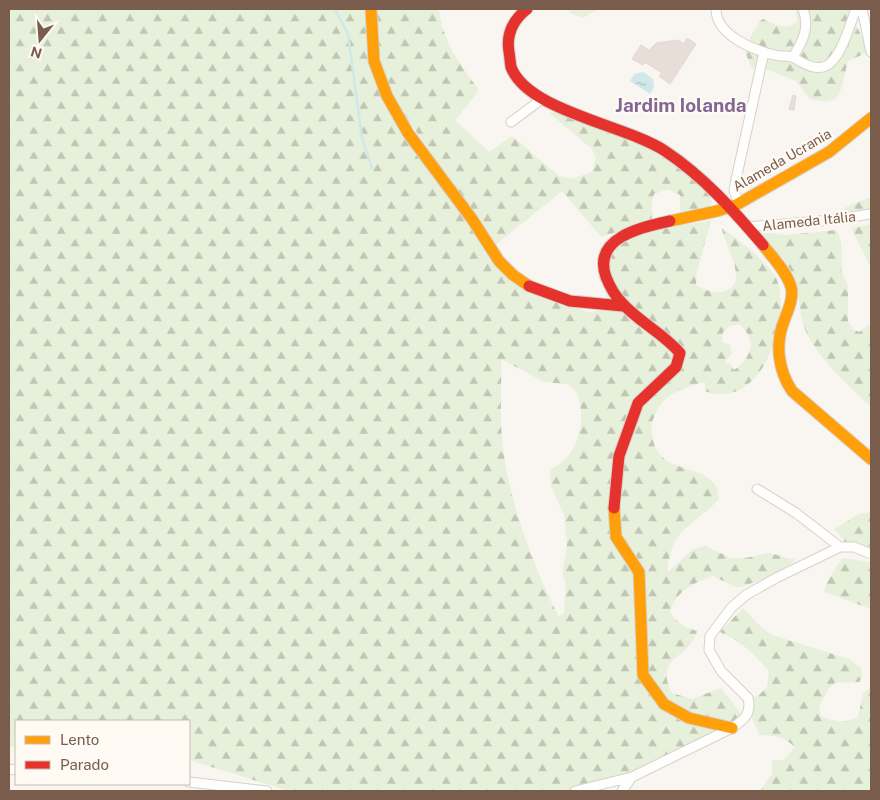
<svg xmlns="http://www.w3.org/2000/svg" width="880" height="800" font-family="'Public Sans',sans-serif">
	<defs>
		<pattern id="forest-firs" width="22" height="20" patternUnits="userSpaceOnUse" patternTransform="scale(1.25)"><rect width="22" height="20" fill="#e7f0db"/><path d="M5 1l3.5 6h-7zM16 11l3.5 6h-7z" fill="#c0c6b4"/></pattern>
		<pattern id="water-ripples" width="26" height="14" patternUnits="userSpaceOnUse" patternTransform="scale(1.25)"><rect width="26" height="14" fill="#d0e8ea"/><path d="M2 4q2-2 4 0t4 0M15 11q2-2 4 0t4 0" fill="none" stroke="#aebfc0"/></pattern>
	</defs>
	<rect width="100%" height="100%" fill="#f9f5f0"/>
	<!-- forest -->
	<path fill="url(#forest-firs)" fill-rule="evenodd" d="M9,9h358l9,75 8,20 79,112 29,46 23,21 15,8 58,21 16,-2 4,-7 -3,-13 -7,-14c10,-49 73,-49 113,-55l-14,51 -1,13c10,5 18,10 29,6 26,-8 -2,-48 -3,-63 13,9 50,37 55,52 15,39 -16,133 -72,111v-9c-23,6 -41,11 -51,35 -3,7 -3,11 -2,18 5,41 53,27 65,53 1,3 1,8 2,11 -17,20 -40,26 -48,53 -2,7 -4,13 -3,20l24,-22 13,-4 26,12h14l25,-5 21,6 7,-1 -21,16 -36,13h-6l-22,-11c-20,7 -37,15 -43,36 7,11 14,15 27,19 -7,28 -44,25 -25,62l20,6 29,-11 19,24 1,12 -34,22 -69,25 -70,20h-279l-100,-31v-39h-173v26h-7zM739,324c19,16 13,33 -5,46l-4,-7h-6l8,-10 -2,-9 -8,-2 1,-10 7,-6zM501,359l43,23 24,2c3,3 8,8 10,12 9,26 -1,64 -28,73l1,17 13,29 3,31 -5,27 4,11 -2,29 -5,4c-25,-48 -50,-116 -56,-170 -4,-29 -1,-59 -2,-88z
		M376,9h63c3,30 20,56 39,79l-1,5 -22,27 34,32 23,-16 47,40 12,3 21,-7 4,-15 -4,-8 -43,-36 6,-1 56,18 29,14 44,27 24,19 4,12 -6,8 -26,5v-20l-12,-6 -14,5 -2,8v18l-51,17 -39,-46 -68,55 -102,-150 -15,-42z
		M571,9h27l-15,9 -15,-6z
		M795,9h58l2,14 12,24 -3,7 -16,7 -7,28 -5,10 -9,3 -17,-3 -14,-18 -35,-14 -9,2 -8,-20 16,-28 3,-2c13,6 23,13 35,2z
		M871,197v14l-31,6 6,-10z
		M871,224v44l-20,-40z
		M837,230l4,12 1,30 6,15v34l5,8 6,3 12,-9v84c-23,-22 -47,-43 -63,-71 -10,-18 -7,-38 -13,-56 -6,-19 -25,-34 -39,-48l30,3z
		M871,512v38l-25,-7 -12,-14 25,-15z
		M842,558l29,4v47l-47,-17 3,-10z
		M743,608l15,16 14,11 77,24 12,9 2,8 -4,6 -24,1 -6,5 -10,19 2,9c13,6 24,8 37,1l5,-23 8,-7v103l-112,1 13,-17v-14h12l11,-13c-11,-10 -20,-12 -36,-12l-14,-35 13,-4 9,-9 2,-16c-15,-17 -28,-30 -49,-39z"/>
	<!-- water -->
	<path fill="url(#water-ripples)" d="M643,72l10,7 1,8 -4,7 -20,-13 4,-7z"/>
	<g fill="none" stroke-linecap="round" stroke-linejoin="round">
		<!-- stream -->
		<path stroke="#d0e8ea" stroke-width="2.5" d="M335,9l13,25 14,104 10,30"/>
	</g>
	<!-- building -->
	<path fill="#e6ded7" stroke="#e2d8d2" d="M687,38l9,6 -26,40 -11,-8 3,-3 -17,-11 -2,3 -11,-6 9,-14 8,5 7,-7 22,-3 6,4z
		M793,95l3,1 -2,14 -5,-1z"/>
	<g fill="none" stroke-linecap="round" stroke-linejoin="round">
		<defs>
			<path id="street" d="M716,9c0,26 37,41 59,46 6,2 14,0 19,3 10,5 20,13 32,8 15,-7 24,-42 30,-57
				M862,9l9,43
				M793,57c10,-16 17,-30 10,-48
				M511,122l31,-23
				M739,203l-5,-12 1,-7 29,-132
				M746,227l85,-7 40,-6
				M757,489l39,24 44,34
				M9,770l7,-1
				M189,782l78,9
				M575,791l57,-14
				M622,791l10,-14 100,-49c12,-8 20,-15 16,-30l-27,-27 -12,-21 1,-14 21,-28 15,-13 30,-17 64,-31h14l17,7"/>
			<path id="slow" d="M371,9l3,52 13,35 21,37 64,86 27,42 14,14 16,11
				M670,221l47,-10 19,-6 93,-53 42,-34
				M763,245c9,12 24,27 28,42 3,11 -3,23 -7,34 -9,23 -6,49 8,70l79,68
				M614,508l2,29 23,35 4,103 21,29 25,14 43,10"/>
			<path id="jam" d="M527,9c-14,11 -21,25 -18,43 1,5 1,10 2,15 16,44 115,58 154,84 38,25 68,59 98,94
				M529,286l41,15 53,5
				M614,508l5,-52 19,-53 38,-36 4,-14c-17,-20 -41,-31 -58,-50 -7,-7 -12,-16 -16,-26 -14,-39 35,-50 64,-56"/>
		</defs>
		<!-- street casing -->
		<use href="#street" stroke="#d7d1cb" stroke-width="11"/>
		<!-- slow casing -->
		<use href="#slow" stroke="#d9d2cb" stroke-width="13"/>
		<!-- jam casing -->
		<use href="#jam" stroke="#d9d2cb" stroke-width="13"/>
		<!-- street -->
		<use href="#street" stroke="#fefefd" stroke-width="9"/>
		<!-- slow -->
		<use href="#slow" stroke="#ff9f0a" stroke-width="11"/>
		<!-- jam -->
		<use href="#jam" stroke="#e5322d" stroke-width="11"/>
	</g>
	<g text-anchor="middle" stroke-width="4.5" stroke-linejoin="round" paint-order="stroke">
		<!-- street labels -->
		<g font-size="14" fill="#7a5c4d" stroke="#fffaf3">
			<text transform="translate(782 160) rotate(-30)" y="5">Alameda Ucrania</text>
			<text transform="translate(809 221) rotate(-6)" y="5">Alameda Itália</text>
		</g>
		<!-- district labels -->
		<g font-size="19" font-weight="bold" fill="#846695" stroke="#fffaf3">
			<text x="681" y="112">Jardim Iolanda</text>
		</g>
	</g>
	<!-- border -->
	<rect width="880" height="800" fill="none" stroke="#7a5c4d" stroke-width="20"/>
	<!-- legend -->
	<rect x="15" y="720" width="175" height="65" fill="#fffaf3" stroke="#cabbb1"/>
	<rect x="25" y="736" width="25" height="8" fill="#ff9f0a" stroke="#cabbb1"/>
	<text x="60" y="745" font-size="15" fill="#7a5c4d">Lento</text>
	<rect x="25" y="761" width="25" height="8" fill="#e5322d" stroke="#cabbb1"/>
	<text x="60" y="770" font-size="15" fill="#7a5c4d">Parado</text>
	<!-- north arrow -->
	<g transform="translate(40 40) rotate(197)" stroke="#fffaf3" stroke-width="4" paint-order="stroke">
	<path d="M0-4L9 19L0 12L-9 19Z" fill="#7a5c4d"/>
	<text y="-8" font-size="14" font-weight="bold" text-anchor="middle" fill="#7a5c4d">N</text>
	</g>
</svg>
